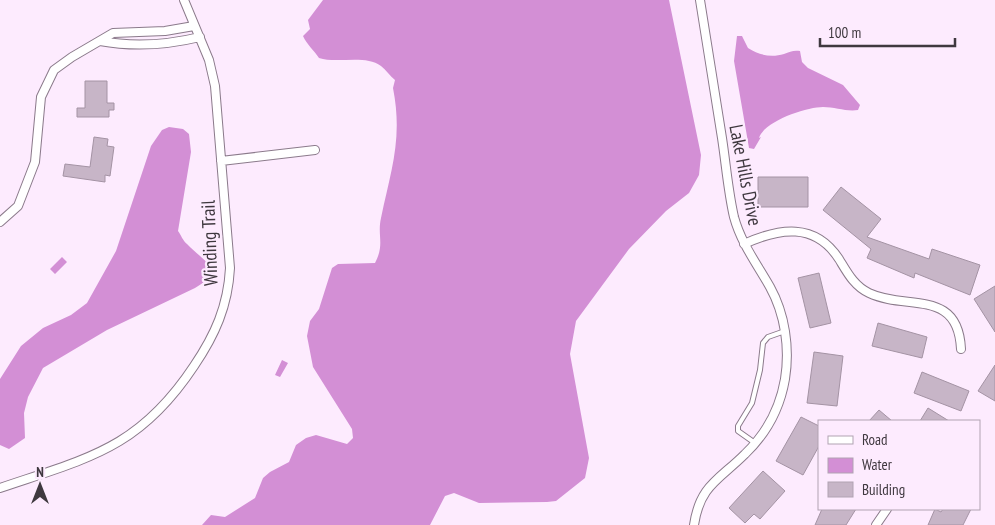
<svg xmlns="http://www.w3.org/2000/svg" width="995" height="525" font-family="'PT Sans Narrow',sans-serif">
	<rect width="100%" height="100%" fill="#fdebfe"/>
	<!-- water -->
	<path fill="#d38fd5" d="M323,0h346l32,155 -2,20 -10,18 -23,18 -37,38 -53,72 -6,33 19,104 -4,20 -29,23 -9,1 -68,1 -25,-10 -9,3 -15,29h-228l9,-10 14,2 30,-19 8,-20 7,-6 19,-10 7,-17 10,-7 10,-3 31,9 6,-6 -1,-9 -39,-62 -6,-31 3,-15 9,-12 13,-41 6,-4 37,-1c10,-19 2,-27 6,-45 10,-48 22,-79 12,-130l2,-8c-5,-4 -9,-10 -14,-14 -16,-12 -44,-2 -62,-8 -5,-8 -12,-13 -16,-22l7,-7 -2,-9z
		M737,36h5l6,12c11,7 23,10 36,6 6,-2 9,-4 16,-3l2,11 6,6 35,17 17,20 -2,5c-11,2 -23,-3 -35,-3 -16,0 -59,14 -64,31l2,-1 -7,12 -5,-1 -15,-87z
		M169,127l14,2 6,5 2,18 -13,79c3,4 5,10 9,13 16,17 40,26 8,44l-88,42 -64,38 -15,29 -4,16 1,25 -16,11 -9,-4v-66l21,-33 22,-18 28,-13 16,-12 29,-52 35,-105 11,-16z
		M62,257l5,5 -12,12 -5,-5z
		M282,360l6,3 -8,14 -5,-2z"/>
	<!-- building -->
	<path fill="#c7b5c7" stroke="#a493a4" d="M85,81h22v22h7v7h-5v7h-32v-9h8z
		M94,137l14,2 -1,7 7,1 -4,29 -5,-1v7l-42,-6 2,-12 25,3z
		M758,177h50v30h-50z
		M841,187l40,32 -14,18 62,22 3,-10 48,16 -10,30 -55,-22 -1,5 -47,-20 4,-9 -48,-39z
		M819,273l12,50 -21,5 -12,-50z
		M995,286v46l-21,-33z
		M878,323l49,14 -5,21 -50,-12z
		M814,352l29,4 -6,50 -30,-3z
		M995,365v36l-17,-10z
		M922,372l47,19 -8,20 -47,-18z
		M928,408l21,13h-29z
		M879,410l13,11h-23z
		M801,417l18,9v20l-16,29 -27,-14z
		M763,471l22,20 -25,28 -6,-5 -9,9 -16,-15z
		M822,509h34l-10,16h-31z
		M935,509l6,3 2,-3h28l-8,16h-35z"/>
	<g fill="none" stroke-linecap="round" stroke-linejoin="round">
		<defs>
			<path id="service" d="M755,443l-17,-12v-5l14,-23 8,-33 3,-27 5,-6 17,-6"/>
			<path id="minor" d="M100,41c33,6 67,4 100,-4
				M221,161l94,-11
				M0,222l18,-16 17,-44 6,-65 13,-27 18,-13 41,-24 52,-2 29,-5
				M744,244c35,-16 71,-22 95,15 8,13 15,27 30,34 38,18 89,-5 92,56
				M0,488c88,-30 139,-39 194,-122 21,-31 34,-60 36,-98l-15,-182 -6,-26 -25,-60
				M694,525c6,-40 25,-45 51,-71 21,-20 35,-46 40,-75 5,-31 0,-65 -15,-92 -13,-23 -29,-44 -36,-70 -6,-26 -8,-53 -12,-79 -7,-46 -15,-92 -22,-138
				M876,525l11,-16"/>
		</defs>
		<!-- service casing -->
		<use href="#service" stroke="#8b7a8b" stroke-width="6"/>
		<!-- minor casing -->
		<use href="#minor" stroke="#8b7a8b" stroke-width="10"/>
		<!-- service -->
		<use href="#service" stroke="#fff" stroke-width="4"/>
		<!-- minor -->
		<use href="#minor" stroke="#fff" stroke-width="8"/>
	</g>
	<g text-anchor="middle" stroke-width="4.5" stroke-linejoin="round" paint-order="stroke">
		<!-- street labels -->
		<g font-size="19" fill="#3f383f" stroke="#fdebfe">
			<text transform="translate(746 175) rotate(79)" y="7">Lake Hills Drive</text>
			<text transform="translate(209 243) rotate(-92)" y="7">Winding Trail</text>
		</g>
	</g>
	<!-- legend -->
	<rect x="818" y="420" width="162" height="90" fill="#fdebfe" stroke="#b1a3b2"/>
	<rect x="828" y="436" width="25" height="8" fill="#ffffff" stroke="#b1a3b2"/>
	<text x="862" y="445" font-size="15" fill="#3f383f">Road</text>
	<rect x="828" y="458" width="25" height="15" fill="#d38fd5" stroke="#b1a3b2"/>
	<text x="862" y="470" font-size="15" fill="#3f383f">Water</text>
	<rect x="828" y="482" width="25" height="15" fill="#c7b5c7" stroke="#b1a3b2"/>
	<text x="862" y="495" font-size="15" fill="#3f383f">Building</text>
	<!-- north arrow -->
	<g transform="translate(40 485)" stroke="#fdebfe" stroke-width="4" paint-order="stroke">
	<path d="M0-4L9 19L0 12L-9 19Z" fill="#3f383f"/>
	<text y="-8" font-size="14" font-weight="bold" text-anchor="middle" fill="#3f383f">N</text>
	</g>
	<!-- scale -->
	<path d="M820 38v8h135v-8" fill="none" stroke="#3f383f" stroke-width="2.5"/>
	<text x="828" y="38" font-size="15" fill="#3f383f" stroke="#fdebfe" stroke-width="4" paint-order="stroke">100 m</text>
</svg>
